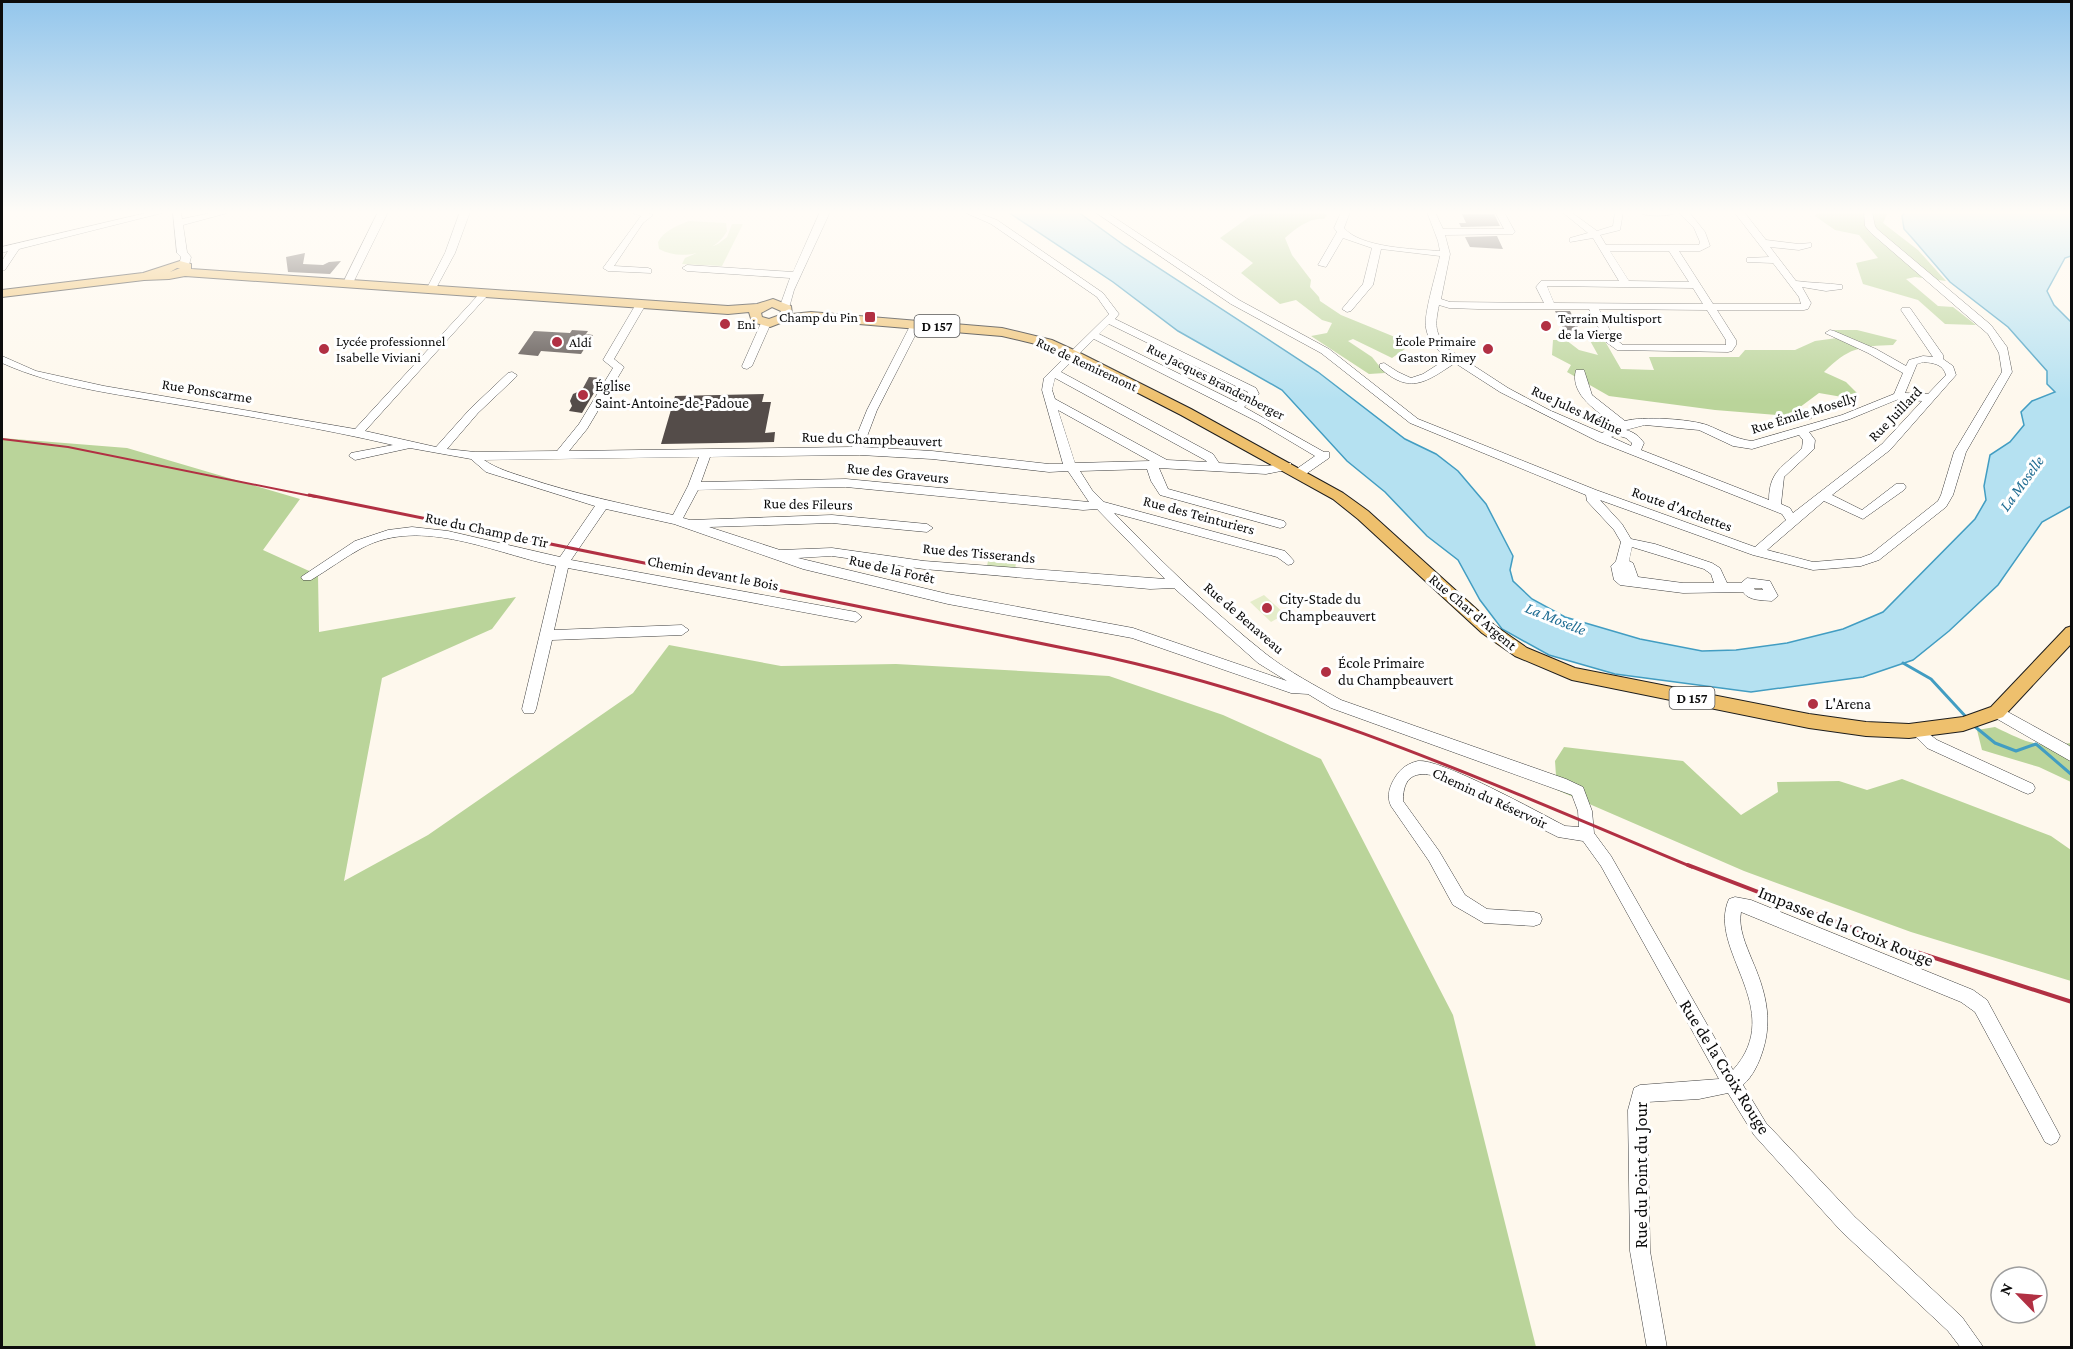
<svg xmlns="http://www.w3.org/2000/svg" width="2073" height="1349" font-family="'Crimson Pro',serif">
	<rect width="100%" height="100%" fill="#fef8ed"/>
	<!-- green -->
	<path fill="#d5e5b9" d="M689,221l37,2 1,8c-12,23 -47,30 -68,18l-1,-7c7,-12 18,-16 31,-21z
		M732,224h11l-21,42 -40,-2 3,-6 33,-14 9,-7z
		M990,551l28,2 -3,16 -28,-3z"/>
	<!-- forest -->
	<path fill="#bad49a" d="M1263,212h59l5,3 -3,4c-14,-2 -29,10 -39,19l7,17 19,25 -1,7 9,10 1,4 21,14 71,29 -20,14 -39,-19 -5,2 24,16 13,16 -16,1 -58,-38 16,-3 5,-10 -10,-3 -26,-20 -16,4 -39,-31 12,-10 -33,-25 32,-23z
		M1816,212h72l-5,11 35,27 28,31 -31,-4 -9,2 32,27 15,1 23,18 -31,-1 -27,-24 -55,-16 -7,-21 22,-5 -19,-23 -24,-5 -20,-14z
		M1834,330h23l40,10 -4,5c-33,1 -45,3 -69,27l22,10 12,12 -10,4 -29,-5 -31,23 -73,-6 -106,-14 -42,-24 4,-7 -19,-10 1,-15h13l13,10 19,5 -10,-18 14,-1 19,33 33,1 -5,-13h90l6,-7h50l20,-9 22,-3z
		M2,438l125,10 173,51 -37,51 55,25 1,57 197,-35 -24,32 -110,49 -38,203 84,-46 205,-142 36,-48 112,21 115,-2 213,12 114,39 98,44 132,256 83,332h-1534z
		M1995,727c31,15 41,21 76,16v39l-32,-15 -57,-17 -5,-20z
		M1564,747l119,14 58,54 37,-23 -1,-10 62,-1 28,9 35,-11 149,57 20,14v131l-160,-49 -167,-61 -187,-81 -2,-29z"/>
	<!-- pitch -->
	<path fill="#e5edca" d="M1264,595l21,19 -14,8 -21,-20z"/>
	<!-- water -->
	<path fill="#b5e1f1" stroke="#429dc2" stroke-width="1.5" d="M1008,212h70l47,34 193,126 87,67 31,15 22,17 28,33 27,52 -3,14 3,11 19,18 33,18 75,22 62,12 34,-1 51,-7 56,-14 40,-17 92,-93 11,-19 -2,-14 6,-31 20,-13 14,-17 -3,-13 11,-11 23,-9 -8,-8v-13l-39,-44 -58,-45 -37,-43 -9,-10 -2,-13 3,-4h166v44l-6,2 -18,33 7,14 17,17v184l-29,16 -44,63 -49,46 -36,29 -50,17 -112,15 -136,-18 -66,-19 -47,-26 -22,-29 -22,-40 -31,-24 -42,-44 -38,-31 -65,-71 -104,-59 -65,-49z"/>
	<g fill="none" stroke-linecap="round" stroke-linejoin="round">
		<!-- stream -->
		<path stroke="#429dc2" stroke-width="3" d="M1903,663l28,16 36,39
			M1973,725l22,18 21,8 20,-7 36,31"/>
	</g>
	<!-- building -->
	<path fill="#544c49" d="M1462,214h32l6,12 -39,1 -2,-4h7z
		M1497,236l6,13 -33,-2 -5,-10z
		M305,253l-2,11 20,1 6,-3 12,-1 -11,13 -42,-2 -2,-15z
		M1555,311h15l13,27h-15z
		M572,330l16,1 -2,3 7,1 -12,19 -40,-3 -3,5 -20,-2 16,-23 36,2z
		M589,377l14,1 -21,35 -13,-2 3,-5 -2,-5 3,-7 9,-4z
		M764,394l-2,8h9l-6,31 10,-1 -1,10 -113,2 14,-48z
		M1815,405l9,5 -15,10 -9,-5z"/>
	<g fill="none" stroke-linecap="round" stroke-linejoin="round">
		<defs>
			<path id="minor" d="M150,212h16l-147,37 -14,21 -3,1v-10l6,-10 -6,2v-6z
				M173,212h8l1,7 33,-7h16l-48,13 4,27 4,5 -2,8 -5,3 -5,-3 2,-8 -4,-4z
				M378,212h10l-36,73 -8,2 -2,-2z
				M460,212h10l-15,41 -21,39h-6l-2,-2 19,-37z
				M630,212h16l7,3 -10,8 -29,43 34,2 3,1v4l-43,-2 -5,-3 38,-52z
				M820,212h10l-36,78 -5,18 -4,1 -5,-3 10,-28 -103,-7 -5,-3 5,-3 106,7z
				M964,212h12l21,8 106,73 16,21 -4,5 141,69 3,6 -15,13 80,45h5v6l-26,18h-8l-2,-3 2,-3 20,-14 -57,-34 -164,-83 -33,33 152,82 6,9 47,3 25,-3v6l-25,5 -107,-6 9,21 116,32 2,3 -2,3 -4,1 -120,-33 -9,-14 -4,-12 -67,2 12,19 12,12 181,49 9,10 -2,3 -4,1 -11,-8 -163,-44c49,50 98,98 152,141 23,18 50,32 75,46l225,79 17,8 9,24 2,22 17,23 122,214c55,-61 -27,-120 -4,-171l6,-2 16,3 222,90 14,10 70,130 3,6 -3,6 -6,3 -6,-3 -70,-130 -14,-10 -220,-90c-3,16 5,33 11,48 13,30 21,58 11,90 -4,13 -10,26 -20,35l23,38 89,94 107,100 22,31h-23l-13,-17 -107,-100 -87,-96 -26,-42 -29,6 -52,3 3,149 17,97h-20l-17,-97 -2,-141 6,-22 6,-3 79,-6 -118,-213 -18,-25 -25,-4 -122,-61c-21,-5 -33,0 -33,25l36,50 26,44 22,14 47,3 6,2 2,5 -2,5 -6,2 -50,-3 -31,-18 -24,-44 -38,-55c-5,-10 -1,-21 5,-30 5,-8 13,-13 22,-15 22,-3 122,52 147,65l14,1 -1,-16 -6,-16 -241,-87 -23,-14 -17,-1 -159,-55 -184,-34 -145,-35 -129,-45 -68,-15 -35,51 285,52 6,5 -6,5 -288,-54 -14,62 128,-5 7,5 -7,5 -130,5 -16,69 -2,4h-10l-2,-4 34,-143c-61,-12 -134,-50 -194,-18 -17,9 -34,22 -51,32h-8l-2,-3 54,-36 33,-11 24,-3 36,4 112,26 35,-51 -109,-34 -15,-13 -61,-11 -55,12 -6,-4 2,-3 42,-8c-73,-17 -146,-29 -219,-41 -58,-10 -119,-17 -172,-41v-7l34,15 68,15 251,43 126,-137h6v4l-122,135 71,16 34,-38 38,-36 4,-1 5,3 -1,2 -38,36 -31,36 28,3 82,-1 22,-27 34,-56 -10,-8 33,-56 5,-3 5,3 -32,55 10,8 -37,62 -18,22 283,-4 15,-37 44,-86 5,-3 5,3 -44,86 -14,37 69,4 117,13h14l-21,-74 2,-12 65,-64 -12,-17 -106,-73zM1109,324l139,68v1l-12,9 -137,-68zM1055,378l150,82 2,2 -40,-2 -112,-61 -3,-9zM1058,410l92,51 -75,2zM860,455l72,4 117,13 19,-1 21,31 -243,-23 -145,3 9,-25zM699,457l-11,29 -15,29c-49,-11 -98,-21 -146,-37 -15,-5 -30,-9 -43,-18zM846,487l237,23 14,-1 68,70 -241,-18 -92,-13 -52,2 -71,-23 123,-4 95,9 6,-4 -6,-4 -95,-9 -142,5 -7,-2 15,-28zM832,556l92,13 226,20 24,-1 84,75 29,18 -154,-53 -185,-34 -150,-36z
				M1095,212h11l133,88 90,49 89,70 178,71 159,57 31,-27 -4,-6 -185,-73 -97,-49 -45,-29c-29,19 -45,32 -75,5v-4l4,-1 14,9 13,6 12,-4 25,-16c-10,-7 -20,-17 -22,-30 -3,-12 11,-57 14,-72l-59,-7 -8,36 -22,26 -4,1 -5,-3 21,-25 9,-36 -29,-10 -17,29 -8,-2 19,-33 -3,-4 7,-16h9l-6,16c17,20 70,21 96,23l-2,-10 -11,-29h8l8,17h61l-9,-17h9l11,20 -2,2 -68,1 5,19 -9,45 9,3 94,1 -8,-16 5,-6h78l-26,-43 -23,4v-4l18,-5 -26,-21h9l26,19 16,-5 2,-14h8l-3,18 -20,5 6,10h93l1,-3 -6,-14 -16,-16h11l16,20 5,14 -10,5h-21l34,53h88l-2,-7 -26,-34 -26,-1v-4l22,-1 -35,-45h10l22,28 33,4 12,-1v4l-12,3 -29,-3 26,34c16,2 31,2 46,4v4l-16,2 -24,-4 9,16 -3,6 -4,1h-87l19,30v5l-4,6 -4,1 -111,-2 -11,-8 -17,-33h-111l-29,-1 -10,-3c-4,20 -5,27 9,44l60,39 41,22 53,23 15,-8c-18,-12 -48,-30 -41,-55h8l8,25 33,26c17,-5 65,-2 82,4 15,6 28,14 45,16l90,-26 52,-21 9,-21 -35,-20 -43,-20 5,-3 4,1 42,18 30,17 3,-6 14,-4 10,1 -32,-47 1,-2h8l33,47v4l10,7 3,9 -66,75 -58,45 30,15 34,-26h8l2,3 -2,3 -41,29 -39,-18 -57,49 46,12 47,-4 11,-4 67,-53 3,-6 13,-43 48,-80 -3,-19 -11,-19 -117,-101 -6,-7 -1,-14h8l3,14 2,3 114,96 16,22 5,25 -46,80 -13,43 -7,12 -67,53 -18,6 -48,4 -60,-15 -153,-55 22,24 9,15 24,5 57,19 8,5 7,15h14l6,-5 23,3 8,15 -6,5c-10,-1 -23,0 -29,-9l-60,1 -63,-8 -6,-5 -3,-14 5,-5 5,-19 -7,-12 -27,-29 -1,-6 -176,-72 -89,-70 -90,-49zM1610,251h59l20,31 -60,-1zM1547,286l146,2 10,16 -149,-1zM1599,309l108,1 19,30v5h-103l-9,-7zM1924,362c9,1 19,2 22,13l-18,19 -23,-1 12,-29zM1899,399l23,2 -40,43 -89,69 -3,-5 -9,-4 3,-27 30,-28 1,-9 -6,-8 41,-13zM1645,425l54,5 34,16 19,3 47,-14 4,5 -1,8c-18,19 -33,22 -33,52l-128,-50 3,-7c-5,-7 -10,-11 -18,-13zM1616,435l10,3 6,5 -1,3 -20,-9zM1632,547l72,22 7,5 3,9h-31l-45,-6 -5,-14 -4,-2zM1754,588h8l1,2h-8z
				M1637,212h41c-9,5 -32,5 -41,0z
				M766,320l5,3 -19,43 -5,3 -4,-1 -1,-2 19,-43z
				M1997,706l71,39 4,3v14l-80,-46 -2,-4 2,-4z
				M1916,724l21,16 96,44 2,4 -2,4 -5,2 -5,-2 -96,-44 -18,-18 2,-4z"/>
			<path id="major" d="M180,261l11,3v5l537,37 29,-2 16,-5 18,7 1,8 19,-2 191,16 50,12 24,11 115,58 152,84 25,18 126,114 33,23 48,20 234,46 57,8 43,2 54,-7 28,-10 75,-79 6,-2v17l-69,74 -40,14 -54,7 -43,-2 -57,-8 -237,-48 -57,-24 -33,-23 -124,-114 -25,-20 -152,-84 -113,-58 -24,-11 -42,-10 -191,-16 -28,2 -13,5 -18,-5 -3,-10 -21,2 -543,-38 -16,3 -25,1 -142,17v-7l141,-17zM177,268h3l-10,4zM772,307l9,4 -1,4 -11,4 -7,-2 -1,-4z"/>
		</defs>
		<!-- minor casing -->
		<use href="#minor" stroke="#3f3f3f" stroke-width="1"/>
		<!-- major casing -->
		<use href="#major" stroke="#1d1d1d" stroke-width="2"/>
		<!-- minor -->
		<use href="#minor" fill="#fff" fill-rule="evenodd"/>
		<!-- major -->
		<use href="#major" fill="#eec06d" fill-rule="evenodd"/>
		<!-- rail-far2 -->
		<path stroke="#b13043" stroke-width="2" d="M2,439l66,8 248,50"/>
		<!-- rail-far1 -->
		<path stroke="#b13043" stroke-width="3" d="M309,495l784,159c212,45 400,130 599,213"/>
		<!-- rail -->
		<path stroke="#b13043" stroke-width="4" d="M1688,865l219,84 165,53"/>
	</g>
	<!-- sky -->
	<linearGradient id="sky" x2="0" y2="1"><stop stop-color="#93c6ec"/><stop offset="0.53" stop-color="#fffcf7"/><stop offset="1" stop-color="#fffcf7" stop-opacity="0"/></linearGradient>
	<rect width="2073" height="401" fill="url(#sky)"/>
	<!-- markers -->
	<g fill="#b13043" stroke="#fff" stroke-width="2">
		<rect x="864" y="311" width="12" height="12" rx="3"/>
		<circle cx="725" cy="324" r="6"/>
		<circle cx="1546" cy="326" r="6"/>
		<circle cx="557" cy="342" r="6"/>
		<circle cx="324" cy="349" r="6"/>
		<circle cx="1488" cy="349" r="6"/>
		<circle cx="583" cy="395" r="6"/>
		<circle cx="1267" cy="608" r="6"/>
		<circle cx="1326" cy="672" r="6"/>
		<circle cx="1813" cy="704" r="6"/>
	</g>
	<g text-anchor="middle" stroke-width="6" stroke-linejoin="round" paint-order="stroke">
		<!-- far-poi labels -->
		<g font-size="14" fill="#0c0c0c" stroke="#fff" text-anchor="start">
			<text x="858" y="322" text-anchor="end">Champ du Pin</text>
			<text x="1558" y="323">Terrain Multisport<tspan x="1558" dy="16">de la Vierge</tspan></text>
			<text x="737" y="329">Eni</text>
			<text x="336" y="346">Lycée professionnel<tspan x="336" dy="16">Isabelle Viviani</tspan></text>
			<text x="1476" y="346" text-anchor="end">École Primaire<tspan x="1476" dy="16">Gaston Rimey</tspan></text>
			<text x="569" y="347">Aldi</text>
		</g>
		<!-- shield labels -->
		<g fill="#fff" stroke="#555" stroke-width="1.5">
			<rect x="914.5" y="315" width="45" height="22" rx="4.5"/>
			<rect x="1669.5" y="687" width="45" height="22" rx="4.5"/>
		</g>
		<g font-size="14" font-weight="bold" fill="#0c0c0c">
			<text x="937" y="331">D 157</text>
			<text x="1692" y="703">D 157</text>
		</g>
		<!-- far-street labels -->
		<g font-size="14" fill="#0c0c0c" stroke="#fff">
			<text transform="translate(1087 364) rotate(25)" y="5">Rue de Remiremont</text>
			<text transform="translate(1216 381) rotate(27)" y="5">Rue Jacques Brandenberger</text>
		</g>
		<!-- poi labels -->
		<g font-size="15" fill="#0c0c0c" stroke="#fff" text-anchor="start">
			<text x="595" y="391">Église<tspan x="595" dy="17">Saint-Antoine-de-Padoue</tspan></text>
			<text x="1279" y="604">City-Stade du<tspan x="1279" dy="17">Champbeauvert</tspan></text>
			<text x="1338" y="668">École Primaire<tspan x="1338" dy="17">du Champbeauvert</tspan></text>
			<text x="1825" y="709">L'Arena</text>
		</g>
		<!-- street labels -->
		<g font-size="15" fill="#0c0c0c" stroke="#fff">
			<text transform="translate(207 391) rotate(9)" y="5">Rue Ponscarme</text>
			<text transform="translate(1577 410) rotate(25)" y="5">Rue Jules Méline</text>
			<text transform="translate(1804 413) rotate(-17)" y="5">Rue Émile Moselly</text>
			<text transform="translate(1895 414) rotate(-46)" y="5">Rue Juillard</text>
			<text transform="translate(872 439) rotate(2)" y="5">Rue du Champbeauvert</text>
			<text transform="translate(898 473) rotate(6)" y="5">Rue des Graveurs</text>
			<text transform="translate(808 504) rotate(1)" y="5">Rue des Fileurs</text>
			<text transform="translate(1682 509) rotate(20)" y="5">Route d'Archettes</text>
			<text transform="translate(1199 515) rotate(15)" y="5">Rue des Teinturiers</text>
			<text transform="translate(487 530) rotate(12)" y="5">Rue du Champ de Tir</text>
			<text transform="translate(979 553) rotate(5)" y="5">Rue des Tisserands</text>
			<text transform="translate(892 569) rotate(13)" y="5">Rue de la Forêt</text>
			<text transform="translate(713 573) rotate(11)" y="5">Chemin devant le Bois</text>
			<text transform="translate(1473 612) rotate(40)" y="5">Rue Char d'Argent</text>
			<text transform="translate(1244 618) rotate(41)" y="5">Rue de Benaveau</text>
			<text transform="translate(1490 798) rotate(25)" y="5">Chemin du Réservoir</text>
		</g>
		<!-- water labels -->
		<g font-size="16" font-style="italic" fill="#206d93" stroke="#fff">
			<text transform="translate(2021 483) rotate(-54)" y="6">La Moselle</text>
			<text transform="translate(1556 618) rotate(22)" y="6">La Moselle</text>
		</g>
		<!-- near-street labels -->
		<g font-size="18" fill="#0c0c0c" stroke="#fff">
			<text transform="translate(1846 926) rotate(22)" y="6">Impasse de la Croix Rouge</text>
			<text transform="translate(1725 1067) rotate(58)" y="6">Rue de la Croix Rouge</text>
			<text transform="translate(1641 1175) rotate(-90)" y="6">Rue du Point du Jour</text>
		</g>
	</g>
	<!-- border -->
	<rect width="2073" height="1349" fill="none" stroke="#0c0c0c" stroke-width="6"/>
	<!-- north arrow -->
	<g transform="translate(2019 1295) rotate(295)"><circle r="28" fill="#ffffff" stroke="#9e9e9e" stroke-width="1.5"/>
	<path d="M0-4.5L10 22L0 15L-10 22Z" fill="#b13043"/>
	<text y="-9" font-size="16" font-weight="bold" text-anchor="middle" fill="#0c0c0c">N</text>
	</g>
</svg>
